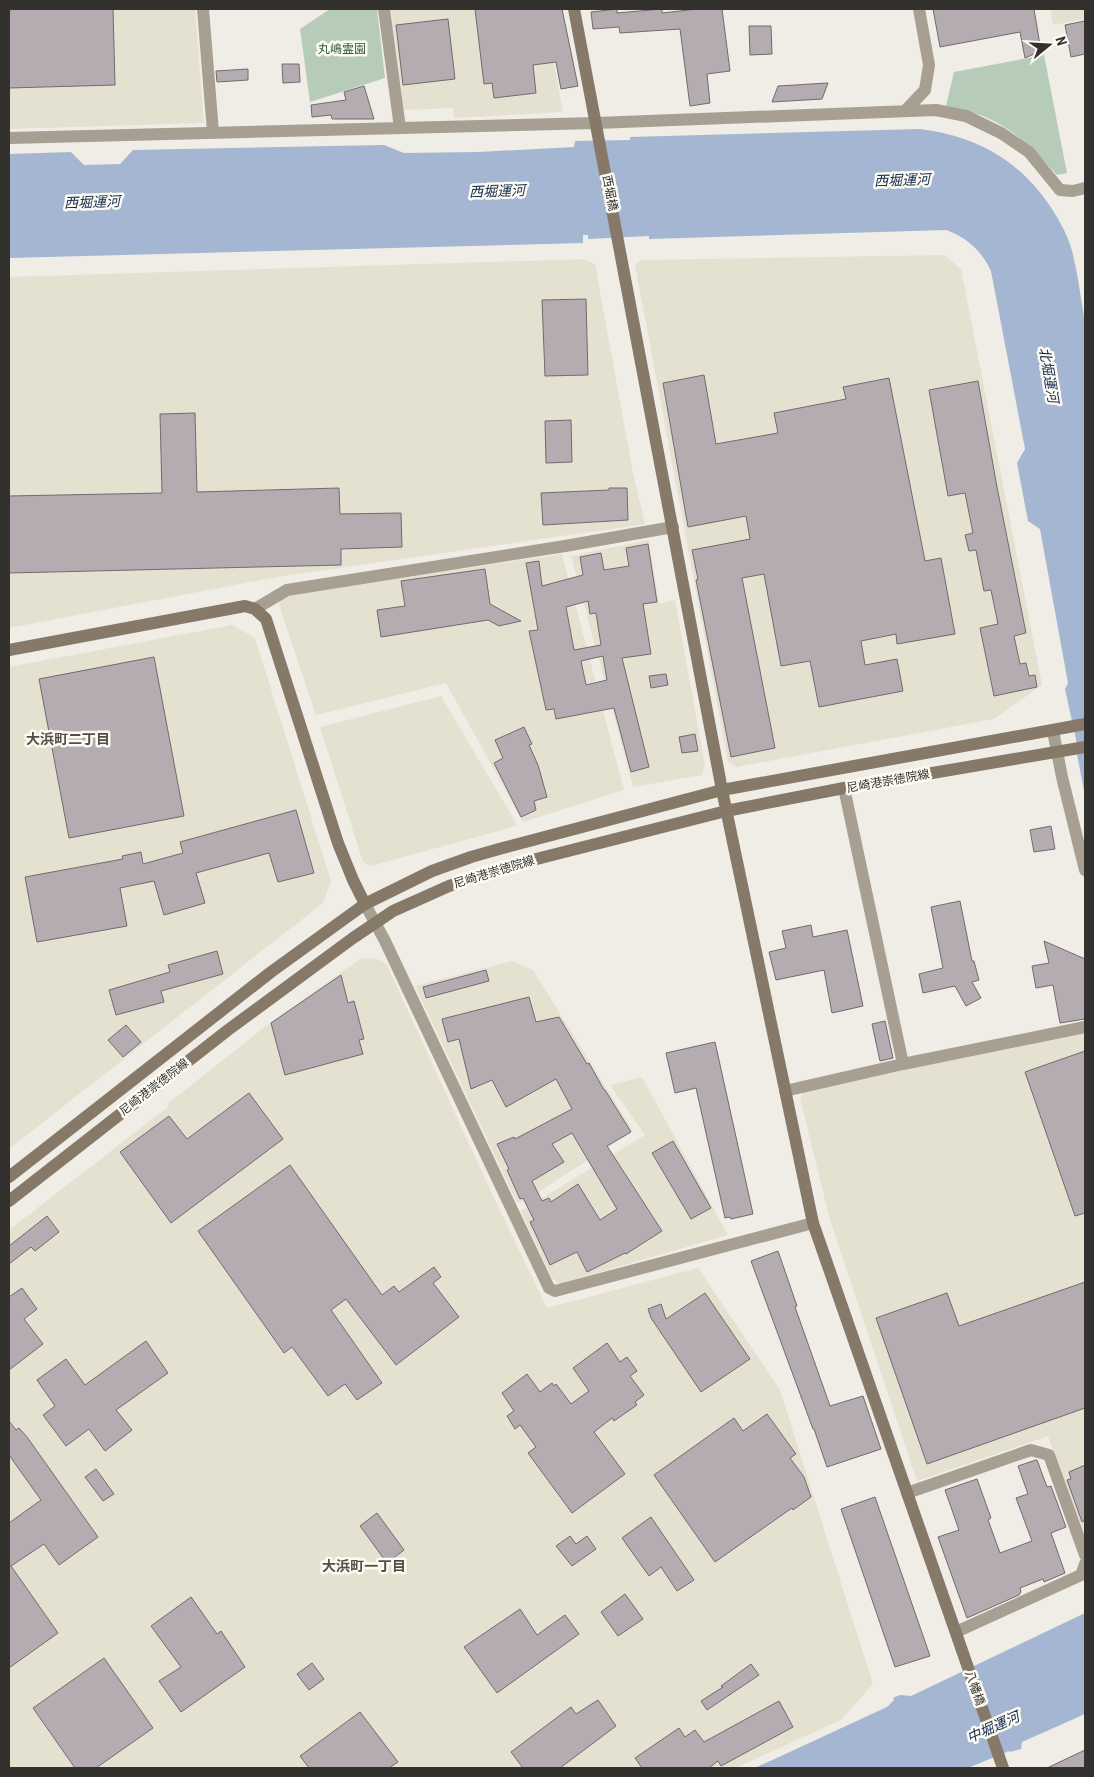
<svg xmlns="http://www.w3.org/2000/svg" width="1094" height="1777" font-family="'Roboto Condensed','Noto Sans JP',sans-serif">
	<rect width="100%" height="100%" fill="#efede5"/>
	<!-- built -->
	<path fill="#e5e1d1" d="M9,9h186l9,114 -195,6z
		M391,9h153l19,103 -109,6 -1,-10 -49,2z
		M1050,9h35v10l-32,6z
		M944,255l17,14 81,416 -48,34 -258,48 -8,-5 -93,-497 5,-5z
		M584,259l11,5 38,209 12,51 -368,53 -268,51v-351z
		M649,540l10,64 16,-4 30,165 -3,10 -69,12 -62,-231z
		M562,554l62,236 -101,32 -77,-139 -130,32 -37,-110 3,-9z
		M232,625l23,13 76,243 -8,22 -314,246v-482z
		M441,696l74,125 1,5 -145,40 -8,-4 -43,-135z
		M369,958l11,2 6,3 107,233 54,112 151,-40 82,122 93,294 -32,36 -105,48h-727v-538l160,-124 -2,-2 103,-81 90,-64z
		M512,961l21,9 100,161 -102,66 -14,6 -102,-217z
		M1085,1030v513l-37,-107 -131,45 -87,-261 -30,-122 5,-7z
		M642,1077l86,158 -169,49 -8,-7 -30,-66 124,-76 -35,-50z"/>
	<!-- green -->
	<path fill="#b6ccb9" d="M330,9h47l8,69 -75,24 -10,-73z
		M1044,55l23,118 -10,2c-21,-24 -46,-49 -77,-60 -11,-3 -23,-6 -34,-9l8,-34z"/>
	<!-- water -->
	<path fill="#a4b6d2" d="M920,129c56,7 99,31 130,77 9,14 18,29 22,45 6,23 9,48 13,72v473l-8,-42 2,-1 -14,-64 3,-6 -28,-154 -12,-8 -11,-58 8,-14 -34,-178c-9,-20 -25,-34 -45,-41l-297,9v-3l-61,3v-4h-5v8l-574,15v-104l62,-2 13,13 36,-1 13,-14 251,-5 20,8 75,-1 95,-5 1,-6 55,-1v-3z
		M1085,1613v101l-63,28 -1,7 -11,3 -1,-1 -41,17h-213l132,-61 7,-7 -1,-2 7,-3 11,1z"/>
	<!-- building -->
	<path fill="#b4acb0" stroke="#716a6e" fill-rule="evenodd" d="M9,9h104l2,76 -106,3z
		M475,9h87l16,77 -17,3 -5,-27 -23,3 3,28 -42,5 -2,-15 -8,1z
		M617,9v4l45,-4v4l35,-4h25l8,62 -23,3 3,29 -20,3 -10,-77 -60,4 -1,-6 -26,2 -2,-17z
		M933,9h101l7,42 -16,7 -5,-26 -80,15z
		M448,19l7,60 -52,6 -7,-60z
		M1085,21v33l-14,3 -6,-32z
		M749,26h22l1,28 -22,1z
		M282,64h17l1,18 -17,1z
		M248,69v11l-31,2 -1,-11z
		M828,83l-6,16 -50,3 6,-16z
		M364,86l10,33h-42l-1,-4 -19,2 -1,-12 35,-5 -2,-8z
		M586,299l2,76 -43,1 -3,-76z
		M704,375l12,69 62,-11 -4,-20 72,-14 -3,-12 46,-9 36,183 16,-3 14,76 -58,10 -1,-10 -35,7 4,24 32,-6 6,32 -84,16 -9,-46 -29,5 -17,-92 -22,4 33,170 -44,9 -35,-177 2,-1 -6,-29 58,-11 -4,-23 -58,11 -25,-144z
		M978,381l19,106 29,146 -12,3 6,28 6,-1 3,13 6,-1 2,12 -43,9 -14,-68 18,-4 -7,-34 -7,1 -8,-41 -7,1 -4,-16 8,-2 -8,-40 -17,3 -19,-106z
		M195,413l2,79 142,-4 1,26 61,-1 1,34 -61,2v16l-332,8v-77l153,-3 -2,-79z
		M571,420l1,42 -26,1 -1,-42z
		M609,488h18l1,32 -85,5 -2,-32 68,-3z
		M648,544l9,58 -14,2 8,50 -29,4 27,109 -18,5 -17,-64 -58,11 -2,-10 -8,1 -17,-79 9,-1 -12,-67 13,-2 3,25 41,-11 -3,-18 21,-4 3,17 25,-4 -3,-18zM588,601l2,13 6,-1 5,32 -27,5 -8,-43zM603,656l4,24 -21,5 -5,-24z
		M485,569l5,35 31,17 -22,5 -11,-6 -107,17 -4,-27 28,-4 -4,-25z
		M154,657l30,159 -115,22 -30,-159z
		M666,674l2,11 -17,3 -2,-12z
		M524,727l8,17 -3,1 9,20 9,32 -13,4 2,9 -15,7 -27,-54 9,-5 -8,-18z
		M695,734l3,17 -16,2 -3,-16z
		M296,810l18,63 -36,9 -9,-29 -73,20 9,30 -41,12 -10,-34 -34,7 7,38 -90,16 -12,-65 98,-18 -1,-3 19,-4 2,12 40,-11 -3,-11z
		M1051,826l4,23 -21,3 -4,-22z
		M960,901l12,60h2l5,19 -7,2 9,16 -15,8 -11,-20 -32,7 -4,-19 24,-6 -12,-61z
		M811,925l2,12 34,-7 16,76 -31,7 -8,-43 -48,10 -7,-28 17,-4 -4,-17z
		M1044,941l41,18v60l-25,4 -7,-38 -17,3 -4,-22 17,-3z
		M217,951l6,23 -62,17 3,11 -48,13 -7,-25 61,-18 -2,-7z
		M486,970l3,11 -63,17 -3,-11z
		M341,975l7,28 6,-2 10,38 -5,1 4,14 -78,21 -14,-52z
		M529,997l7,25 23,-5 28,47 2,-1 15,27h1l26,42 -24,14 55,85 -36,23 -1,-1 -38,19 -10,-20 -27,13 -20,-43 4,-2 -11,-22 -3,1 -13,-29 2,-1 -12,-25 17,-7 1,2 57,-30 -16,-30 -50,28 -14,-27 -21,9 -12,-50 -11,3 -6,-23zM572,1133l45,76 -17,11 -22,-36 -27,18 -2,-4 -7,3 -10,-20 32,-19 -12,-18z
		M885,1021l8,37 -13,3 -8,-37z
		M126,1025l15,17 -18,15 -15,-17z
		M715,1042l38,172 -22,5 -1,-2 -5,1 -29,-130 -21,5 -9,-40z
		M1085,1051v162l-10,3 -50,-144z
		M249,1093l34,46 -112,84 -51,-71 49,-36 18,23z
		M673,1141l38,67 -20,11 -39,-66z
		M290,1165l92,130 12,-9 5,6 35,-25 7,10 -8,6 26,34 -63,48 -50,-66 -15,11 51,73 -25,17 -12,-16 -17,12 -36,-49 -8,6 -86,-122z
		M47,1216l12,16 -24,19 -4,-4 -22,17v-18z
		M778,1251l19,55 -2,1 35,99 33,-10 18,53 -54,18 -13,-38h-1l-62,-168z
		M1085,1282v126l-158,56 -51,-146 71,-25 12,33z
		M22,1288l15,21 -13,10 19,25 -34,26v-73z
		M705,1293l45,66 -49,33 -50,-74 -3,-9 13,-5 5,15z
		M146,1341l22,32 -52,37 16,20 -27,21 -16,-22 -23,17 -23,-31 12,-9 -18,-26 29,-21 19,26z
		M607,1343l13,19 7,-5 10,14 -7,5 14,19 -9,7 2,3 -23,16 -2,-3 -18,14 31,42 -53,39 -44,-60 8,-6 -16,-22 -5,4 -8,-13 7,-5 -12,-18 25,-19 13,18 12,-9 2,3 2,-2 15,20 18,-13 -16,-23z
		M767,1414l29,40 -6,4 14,19 7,20 -18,13 -1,-2 -77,54 -61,-87 80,-57 9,13z
		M9,1421l7,9 3,-2 8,9 71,100 -39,28 -15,-21 -33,22 47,67 -49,35v-145l32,-23 -32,-45z
		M1036,1460h1l10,27 4,-1 15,41 -15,6 14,40 -21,9 -1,-3 -23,9 1,4 -2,3 -52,23 -29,-81 21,-7 -14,-40 32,-11 14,39 -3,2 12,33 32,-12 -16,-43 12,-4 -10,-28z
		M1085,1465v55l-3,2 -15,-42 4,-1 -2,-7z
		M96,1469l18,25 -11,7 -18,-24z
		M875,1497l55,159 -35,11 -54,-158z
		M377,1513l27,37 -17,13 -27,-37z
		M651,1517l43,63 -17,11 -16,-24 -12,9 -27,-38z
		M570,1536l6,8 11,-8 9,13 -24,17 -16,-20z
		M625,1594l18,25 -25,17 -17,-24z
		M191,1597l26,37 4,-3 24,36 -64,45 -22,-31 22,-14 -30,-41z
		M520,1609l17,26 28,-20 14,19 -82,59 -33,-46z
		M104,1658l49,70 -57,40h-21l-42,-60z
		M312,1663l12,16 -15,11 -12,-16z
		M751,1664l8,11 -52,35 -6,-9 22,-14 -2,-1z
		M598,1700l18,26 -56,42h-37l-12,-16 60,-45 5,7z
		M779,1701l14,26 -72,39 -3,-5 -9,7h-67l-7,-10 44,-30 6,9 10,-7 9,12z
		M360,1712l38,50 -9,6h-80l-9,-12z
		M1085,1750v18h-38z"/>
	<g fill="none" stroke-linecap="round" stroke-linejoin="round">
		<!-- street -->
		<path stroke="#a89f93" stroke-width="12" d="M203,9l10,123
			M384,9l16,119
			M905,111l20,-21 4,-25 -10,-56
			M9,138l587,-15 340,-13 30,6 35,17 28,19 31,38 13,1 12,-3
			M255,609l32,-19 278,-44 108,-19
			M1053,731l9,46 23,93
			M844,788l59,276
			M365,904l20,37 164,347 6,3 258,-68
			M785,1091l118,-27 182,-37
			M907,1493l124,-43 18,5 36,100
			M956,1632l125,-57 4,-11"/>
		<!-- secondary -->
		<path stroke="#877968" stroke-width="12" d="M574,9l148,781 91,433 190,545
			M9,650l236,-44 10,3 11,10 72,224 15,37 12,24
			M9,1177l262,-205 94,-68 67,-33 39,-14 28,-8 223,-59 363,-66
			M9,1201l219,-171 125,-92 40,-27 56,-25 60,-20 217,-55 118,-23 241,-41"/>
	</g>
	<g text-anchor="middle" stroke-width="5" stroke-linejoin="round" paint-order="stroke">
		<!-- park labels -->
		<g font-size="12" fill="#305c3a" stroke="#fdfbf2">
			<text x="342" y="53">丸嶋霊園</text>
		</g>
		<!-- street labels -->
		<g font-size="12" fill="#32312e" stroke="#fdfbf2">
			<text transform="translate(610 193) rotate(79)" y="4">西堀橋</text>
			<text transform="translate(888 781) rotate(-10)" y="4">尼崎港崇徳院線</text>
			<text transform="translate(494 872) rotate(-17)" y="4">尼崎港崇徳院線</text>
			<text transform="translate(154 1087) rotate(-38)" y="4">尼崎港崇徳院線</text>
			<text transform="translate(975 1688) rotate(71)" y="4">八幡橋</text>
		</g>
		<!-- water labels -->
		<g font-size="14" font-style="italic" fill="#132b50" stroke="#fdfbf2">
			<text transform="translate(902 180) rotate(-2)" y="5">西堀運河</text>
			<text transform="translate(497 191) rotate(-2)" y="5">西堀運河</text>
			<text transform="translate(92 202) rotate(-2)" y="5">西堀運河</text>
			<text transform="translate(1049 375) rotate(80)" y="5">北堀運河</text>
			<text transform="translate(993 1727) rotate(-24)" y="5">中堀運河</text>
		</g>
		<!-- neighbourhood labels -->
		<g font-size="14" font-weight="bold" fill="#514f49" stroke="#fdfbf2">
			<text x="68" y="744">大浜町二丁目</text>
			<text x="364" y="1571">大浜町一丁目</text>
		</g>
	</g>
	<!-- border -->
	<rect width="1094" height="1777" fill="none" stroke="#32312e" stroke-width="20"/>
	<!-- north arrow -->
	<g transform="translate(1049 45) rotate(72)" stroke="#fdfbf2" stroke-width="4" paint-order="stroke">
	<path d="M0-4L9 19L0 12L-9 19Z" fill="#32312e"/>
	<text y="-8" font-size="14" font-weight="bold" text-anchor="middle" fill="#32312e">N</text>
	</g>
</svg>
